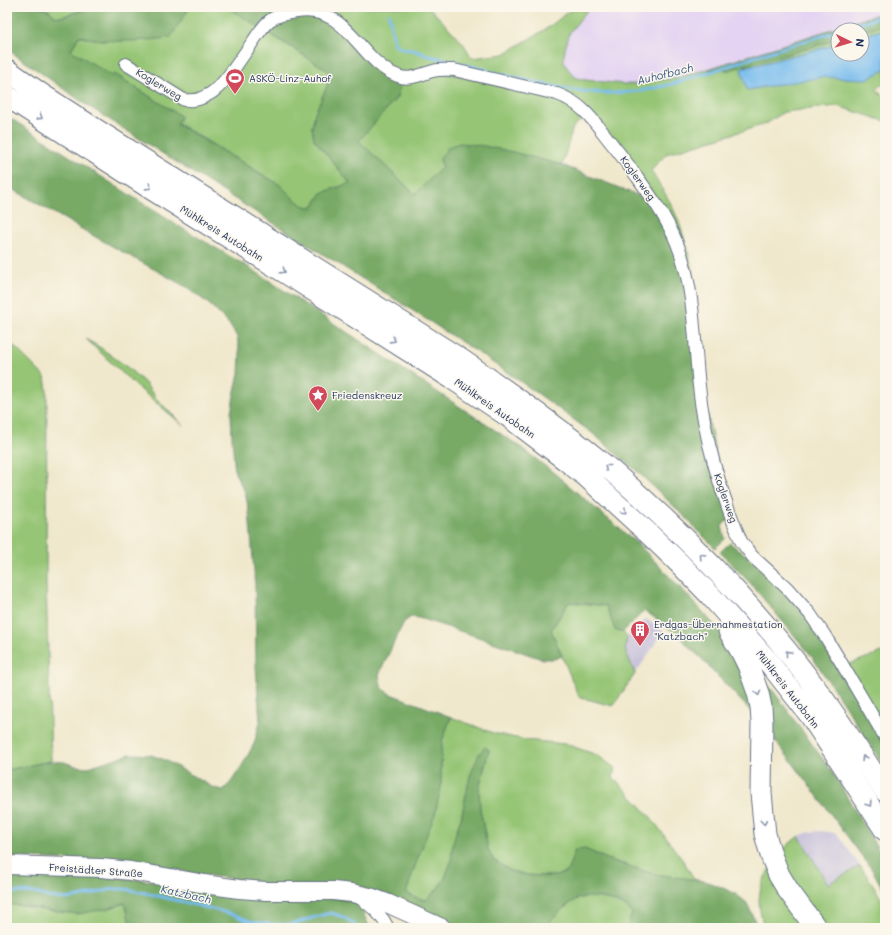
<svg xmlns="http://www.w3.org/2000/svg" width="892" height="935" font-family="Mali,sans-serif">
	<rect width="100%" height="100%" fill="#fbf7ec"/>
	<filter id="ink" filterUnits="userSpaceOnUse"><feTurbulence type="fractalNoise" baseFrequency=".025" numOctaves="2"/><feDisplacementMap in="SourceGraphic" scale="8" xChannelSelector="R" yChannelSelector="G"/><feConvolveMatrix kernelMatrix="1 2 1 2 8 2 1 2 1" color-interpolation-filters="sRGB"/></filter>
	<filter id="wash" filterUnits="userSpaceOnUse"><feTurbulence type="fractalNoise" baseFrequency=".012" numOctaves="4" result="noise"/><feDisplacementMap in="SourceGraphic" scale="16" xChannelSelector="R" yChannelSelector="G"/><feGaussianBlur stdDeviation="0.9" result="paint"/><feColorMatrix in="noise" values="0 0 0 0 0 0 0 0 0 0 0 0 0 0 0 0 0 1.4 0 .05"/><feComposite in="paint" operator="in"/></filter>
	<g filter="url(#wash)">
		<rect width="100%" height="100%" fill="#f0e8cc"/>
		<!-- built -->
		<path fill="#e4d3f2" d="M574,7h311v5l-177,57 -31,9 -18,2 -20,4h-15l-48,-6 -72,-24 45,-27z"/>
		<!-- industrial -->
		<path fill="#c6c0da" d="M646,619l18,12 -29,43 -11,-25 3,-12z
			M820,831l9,1 8,2 17,23 6,9 -32,18 -29,-48 10,-4z"/>
		<!-- green -->
		<path fill="#95c574" stroke="#587a69" d="M39,7h54l-32,10 -7,-1 -4,-5z
			M190,7h37l100,63 5,7 -17,36 -3,14 2,12 36,44 -28,10 -10,15 -10,-3 -10,-8 -12,-12 -103,-62 3,-7 -65,-42 -2,3 -42,-27 8,-14 6,2h84z
			M301,7h128l34,36 9,15 32,-4 45,-27 25,-20h16l-20,25 -4,13 -2,10v8l5,7 7,8 10,2 38,4h15l20,-4 18,-2 31,-9 20,1 61,-16 49,-15v15h24v-23l23,-7v59l-9,5 9,11v22l-48,-15 -53,6 -18,12 -100,30 -15,17c10,16 21,32 27,49 11,27 15,55 19,84l-16,-57 -102,-147 -93,-24 -85,-3z
			M447,73l108,23 31,20 -13,11 -11,38c-35,-9 -67,-17 -103,-22l-17,24 -27,27 -57,-53 39,-44 4,-16z
			M86,339l15,9 26,19 18,16 10,14 29,29 -50,-42z
			M7,343l7,3 31,31 2,14 -1,190 5,180 -44,9z
			M569,602l37,3 9,25 8,2 4,5 -2,12 10,25 -22,32 -34,-9 -28,-67z
			M885,651v78l-38,-64z
			M451,717l42,16 32,7 41,4 31,11 18,13 -2,9 37,39 34,46 11,18 -41,-6 -47,-15 -22,-10 -18,23 -11,4h-13l-15,-1 -17,-4 -18,-11 -5,-11 -8,-40 -1,-20 10,-39 -19,26 -9,43 -4,10 -4,14 -2,19 -6,16 -10,14 -9,8 -10,-2 -10,-5 35,-106v-22l1,-24z
			M799,836l29,48 32,-18 14,20 11,20v22h-121c-2,-9 -5,-18 -5,-28 1,-23 21,-51 40,-64z
			M590,896l20,4 15,6 8,7 -6,15h-83l14,-15 18,-14z
			M126,903l5,25h-124v-24l16,2 27,5 57,-2z"/>
		<!-- forest -->
		<path fill="#78aa66" stroke="#4a6c62" d="M7,7h32l11,4 4,5 7,1 32,-10h22l14,4 9,-4h52l-20,31c-31,3 -61,6 -91,-2l-8,14 41,26 2,-2 67,42 -4,8 103,61 12,12 10,8 10,3 10,-15 28,-10 -36,-44 -2,-12 3,-14 16,-36 -4,-7 -63,-40 23,-14 38,1 76,64 -4,16 -38,44 56,53 27,-27 -2,-8 8,-12 11,-4 25,3 29,6 49,13 90,36 31,70 10,72 36,176 -7,7 3,13 -10,9 -37,-38 -39,-37 -47,-40 -55,-40 -60,-41 -76,-49 -222,-139 -94,-60 -78,-55z
			M227,7h74l-41,21z
			M885,12v12l-23,7v-1h-24v9l-49,15 -61,16 -20,-1z
			M7,116l168,108 75,44 269,178 35,27 86,73 53,55 81,91 59,81 52,88v32l-12,-22 -81,-109 -34,-43 -56,-60 -24,-23 -18,-15 -16,-10 -21,21 -8,-2 -9,-24 -37,-4 -18,28 11,26 -8,3h-12l-73,-25 -50,-16 -8,-1 -7,5 -8,16 -17,37 2,11 7,7 63,24 -9,24 -1,24v22l-6,27 -19,49 -10,30 10,5 10,2 9,-8 10,-14 6,-16 2,-19 4,-14 4,-10 9,-43 9,-22 6,-7 4,3 -10,39 1,20 8,40 5,11 18,11 17,4 15,1h13l11,-4 8,-22 10,-1 22,10 47,15 51,7 16,6 15,7 11,9 11,25h-131l5,-15c-2,-2 -4,-5 -6,-6 -11,-8 -37,-13 -49,-8 -9,3 -26,22 -33,29h-71l-13,-2 -21,-7 -184,-37 -64,-9 -42,-9 -27,-2 -115,-5v-87l44,-9 13,1 12,4 12,1 42,-13 21,1 14,5 49,28 9,2 8,-8 12,-18 11,-20 6,-22 -4,-56 -1,-83 -6,-71 -4,-20 -10,-19 -3,-34 -1,-26 3,-18 5,-21 1,-20 -3,-17 -8,-13 -19,-19 -22,-17 -96,-53 -85,-49z
			M730,543l31,24 46,49 78,126v26l-43,-67 -32,-47 -59,-70 -31,-32z
			M7,871h32l289,25 31,8 11,24h-239l-6,-25 -18,6 -30,5 -27,-3 -27,-5 -16,-2z"/>
		<!-- water -->
		<path fill="#76bbed" stroke="#4875a6" d="M885,29v41l-18,9 -44,-2 -76,13 -6,-21 97,-25v10h24v-18z"/>
		<g fill="none" stroke-linecap="round" stroke-linejoin="round">
			<!-- stream -->
			<path stroke="#76bbed" stroke-width="3" d="M389,14l5,29 8,6 12,1 12,5 61,15
				M840,30l45,-15
				M492,72c39,9 79,21 119,21 45,0 89,-18 132,-32 31,-11 63,-20 95,-30
				M7,893l13,-1 15,1 13,4 18,2 13,-2 34,-8h12l21,4 74,18 17,5 15,6 17,2 16,1 11,-2 26,-8 9,-2 12,4 10,6 3,5"/>
		</g>
	</g>
	<g filter="url(#ink)">
		<g fill="none" stroke-linecap="round" stroke-linejoin="round">
			<defs>
				<path id="street" d="M126,64l58,36c5,0 10,1 15,-1 5,-2 12,-5 16,-9 7,-5 12,-13 18,-20 7,-10 14,-20 21,-30 4,-6 9,-14 15,-19 7,-6 19,-8 28,-9 51,-8 62,50 101,64 12,5 23,-2 35,-5 7,-2 14,-1 21,-1l103,24c26,9 39,30 55,50 9,11 17,22 26,34 18,25 33,47 43,76 14,43 13,88 18,132 5,51 22,108 42,155l5,7 6,8 35,32 23,26 15,22 14,23 46,78
					M361,899c12,8 21,16 27,29"/>
				<path id="primary" d="M7,865l94,3 30,3 80,14 28,4 27,2h67l19,2 18,4 19,7 53,24"/>
				<path id="highway" d="M7,70l34,24 54,35 368,232c51,35 102,71 150,111 77,67 149,142 209,225 22,31 43,63 63,94
					M7,96l146,94 133,83 167,106 55,37 59,45 20,16 60,55 33,32 30,31 57,65 43,55 37,56 38,59
					M729,631l12,20 7,14 10,28 3,14 1,16 -1,70 4,41 6,21 8,20 9,15 28,38"/>
			</defs>
			<!-- street casing -->
			<use href="#street" stroke="#667084" stroke-width="14"/>
			<!-- primary casing -->
			<use href="#primary" stroke="#667084" stroke-width="20"/>
			<!-- highway casing -->
			<use href="#highway" stroke="#667084" stroke-width="23"/>
			<!-- street -->
			<use href="#street" stroke="#fff" stroke-width="12"/>
			<!-- primary -->
			<use href="#primary" stroke="#fff" stroke-width="18"/>
			<!-- highway -->
			<use href="#highway" stroke="#fff" stroke-width="21"/>
		</g>
		<!-- one-way arrows -->
		<defs><path id="oneway-chevron" d="M-2-3.5L2.5 0L-2 3.5" fill="none" stroke-width="1.6" stroke-linecap="round" stroke-linejoin="round"/></defs>
		<g stroke="#8d97ae">
			<use href="#oneway-chevron" transform="translate(40 117) rotate(33)"/>
			<use href="#oneway-chevron" transform="translate(149 187) rotate(32)"/>
			<use href="#oneway-chevron" transform="translate(283 271) rotate(32)"/>
			<use href="#oneway-chevron" transform="translate(393 340) rotate(32)"/>
			<use href="#oneway-chevron" transform="translate(607 467) rotate(-141)"/>
			<use href="#oneway-chevron" transform="translate(624 511) rotate(43)"/>
			<use href="#oneway-chevron" transform="translate(702 556) rotate(-134)"/>
			<use href="#oneway-chevron" transform="translate(788 653) rotate(-128)"/>
			<use href="#oneway-chevron" transform="translate(758 693) rotate(76)"/>
			<use href="#oneway-chevron" transform="translate(864 758) rotate(-122)"/>
			<use href="#oneway-chevron" transform="translate(869 804) rotate(57)"/>
			<use href="#oneway-chevron" transform="translate(764 822) rotate(83)"/>
		</g>
	</g>
	<!-- icons -->
	<defs>
		<symbol id="stadium-pin" viewBox="-11 -11 22 30"><path d="M0 17L-7.5 6A9.5 9.5 0 1 1 7.5 6Z" fill="#d1495b" stroke="#fbf7ec"/><path d="M0-5a6.5 5 0 1 0 0 10a6.5 5 0 1 0 0-10ZM-3.5-1.8h7v3.6h-7Z" fill="#fff"/></symbol>
		<symbol id="sight-pin" viewBox="-11 -11 22 30"><path d="M0 17L-7.5 6A9.5 9.5 0 1 1 7.5 6Z" fill="#d1495b" stroke="#fbf7ec"/><path d="M0-6L1.8-2.2L6-1.7L2.9 1.2L3.7 5.4L0 3.3L-3.7 5.4L-2.9 1.2L-6-1.7L-1.8-2.2Z" fill="#fff"/></symbol>
		<symbol id="building-pin" viewBox="-11 -11 22 30"><path d="M0 17L-7.5 6A9.5 9.5 0 1 1 7.5 6Z" fill="#d1495b" stroke="#fbf7ec"/><path d="M-4-6H4V6H1V3H-1V6H-4ZM-2.5-4.3h1.7v1.8h-1.7ZM.8-4.3h1.7v1.8H.8ZM-2.5-1h1.7V.8h-1.7ZM.8-1h1.7V.8H.8Z" fill="#fff"/></symbol>
	</defs>
	<g fill-rule="evenodd">
		<use href="#stadium-pin" x="224" y="67" width="22" height="30"/>
		<use href="#sight-pin" x="307" y="384" width="22" height="30"/>
		<use href="#building-pin" x="629" y="619" width="22" height="30"/>
	</g>
	<g text-anchor="middle" stroke-width="3" stroke-linejoin="round" paint-order="stroke">
		<!-- poi labels -->
		<g font-size="10" fill="#1b2f5e" stroke="#fbf7ec" text-anchor="start">
			<text x="249" y="82">ASKÖ-Linz-Auhof</text>
			<text x="332" y="399">Friedenskreuz</text>
			<text x="654" y="628">Erdgas-Übernahmestation<tspan x="654" dy="12">"Katzbach"</tspan></text>
		</g>
		<!-- street labels -->
		<g font-size="10" fill="#1b2f5e" stroke="#fbf7ec">
			<text transform="translate(159 84) rotate(31)" y="4">Koglerweg</text>
			<text transform="translate(638 178) rotate(54)" y="4">Koglerweg</text>
			<text transform="translate(222 233) rotate(32)" y="4">Mühlkreis Autobahn</text>
			<text transform="translate(495 408) rotate(35)" y="4">Mühlkreis Autobahn</text>
			<text transform="translate(726 498) rotate(71)" y="4">Koglerweg</text>
			<text transform="translate(788 689) rotate(52)" y="4">Mühlkreis Autobahn</text>
			<text transform="translate(96 870) rotate(4)" y="4">Freistädter Straße</text>
		</g>
		<!-- water labels -->
		<g font-size="11" font-style="italic" fill="#365989" stroke="#fbf7ec">
			<text transform="translate(665 74) rotate(-14)" y="4">Auhofbach</text>
			<text transform="translate(186 894) rotate(13)" y="4">Katzbach</text>
		</g>
	</g>
	<!-- margin -->
	<rect width="892" height="935" fill="none" stroke="#fbf7ec" stroke-width="24"/>
	<!-- north arrow -->
	<g transform="translate(850 42) rotate(95)"><circle r="19" fill="#fbf7ec" stroke="#a1a7b3"/>
	<path d="M0-3L7 15L0 10L-7 15Z" fill="#d1495b"/>
	<text y="-6" font-size="11" font-weight="bold" text-anchor="middle" fill="#1b2f5e">N</text>
	</g>
</svg>
